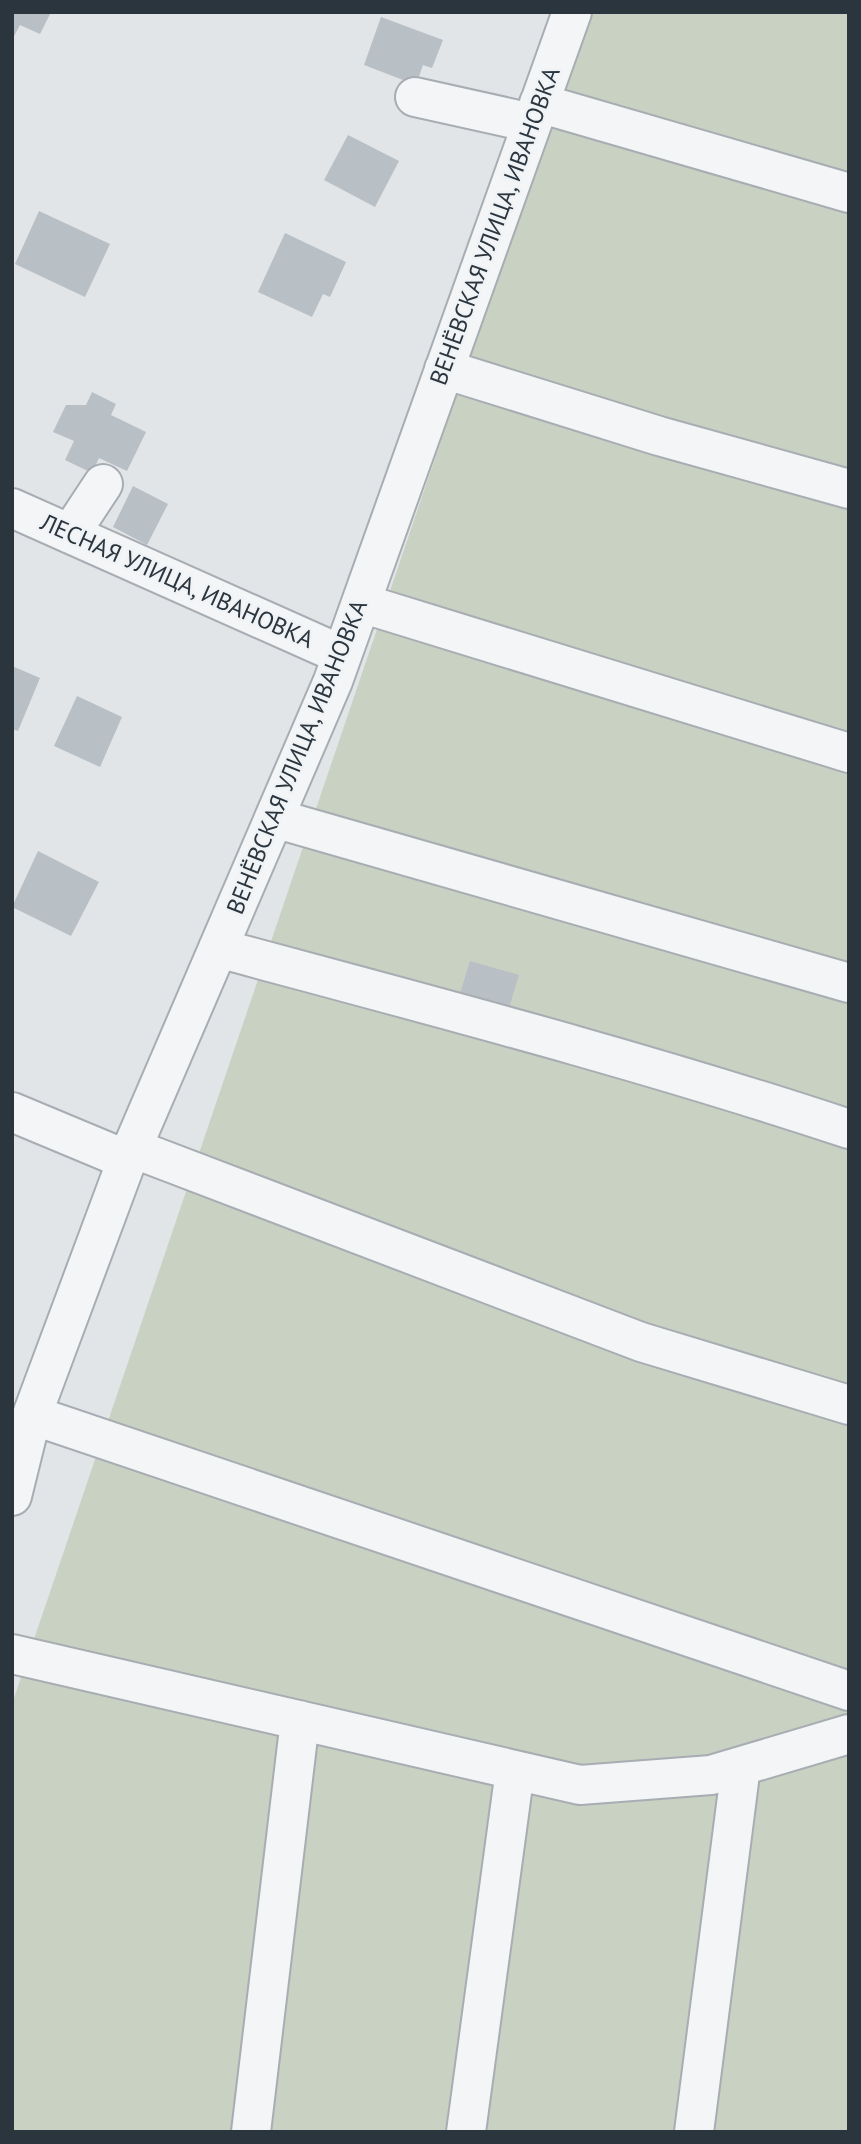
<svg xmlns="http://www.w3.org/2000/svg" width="861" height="2144" font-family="'PT Sans',sans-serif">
	<rect width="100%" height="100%" fill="#e1e5e8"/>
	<!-- green -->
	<path fill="#c9d1c3" d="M592,12h257v2120h-837v-428l434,-1278z"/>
	<!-- building -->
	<path fill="#b8bfc5" d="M12,12h35l3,2 -10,20 -20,-9 -8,15z
		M381,17l62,23 -11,28 -9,-3 -7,20 -52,-20z
		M348,135l51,26 -24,46 -51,-27z
		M39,211l71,33 -25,53 -70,-33z
		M285,233l61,29 -16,35 -7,-3 -11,23 -54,-25z
		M92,392l24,12 -5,11 35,17 -19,39 -28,-13 -7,15 -27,-13 9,-19 -21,-9 13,-27h20z
		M133,486l35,18 -21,41 -34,-18z
		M12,666l28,12 -22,53 -6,-2z
		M77,696l45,21 -22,50 -46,-21z
		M38,851l61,31 -28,54 -59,-29z
		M470,961l49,14 -12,39 -49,-14z"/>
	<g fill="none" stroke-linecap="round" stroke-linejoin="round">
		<defs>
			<path id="minor" d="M415,97l117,26
				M539,103l310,90
				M444,369l215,67 190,53
				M12,508l330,147
				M70,534l33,-50
				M361,603l488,150
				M274,818l575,165
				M218,948c211,57 423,112 631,181
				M12,1112l115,48
				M132,1148l509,194 208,63
				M32,1415l817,276
				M12,1496l20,-81 95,-255 206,-479 239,-669
				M12,1654l568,131 131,-10 138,-41
				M251,2132l49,-412
				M466,2132l49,-362
				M694,2132l47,-366"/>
		</defs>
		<!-- minor casing -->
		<use href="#minor" stroke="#a7adb2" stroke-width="42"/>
		<!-- minor -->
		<use href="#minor" stroke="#f3f5f7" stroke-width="38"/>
	</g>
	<g text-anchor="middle" stroke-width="5" stroke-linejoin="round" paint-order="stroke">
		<!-- street labels -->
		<g font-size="24" fill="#2b353e" stroke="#f0f3f6">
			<text transform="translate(495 226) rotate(-70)" y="8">ВЕНЁВСКАЯ УЛИЦА, ИВАНОВКА</text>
			<text transform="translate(177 581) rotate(24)" y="8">ЛЕСНАЯ УЛИЦА, ИВАНОВКА</text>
			<text transform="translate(297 757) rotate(-68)" y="8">ВЕНЁВСКАЯ УЛИЦА, ИВАНОВКА</text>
		</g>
	</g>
	<!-- border -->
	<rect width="861" height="2144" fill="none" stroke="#2b353e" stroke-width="28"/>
</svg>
